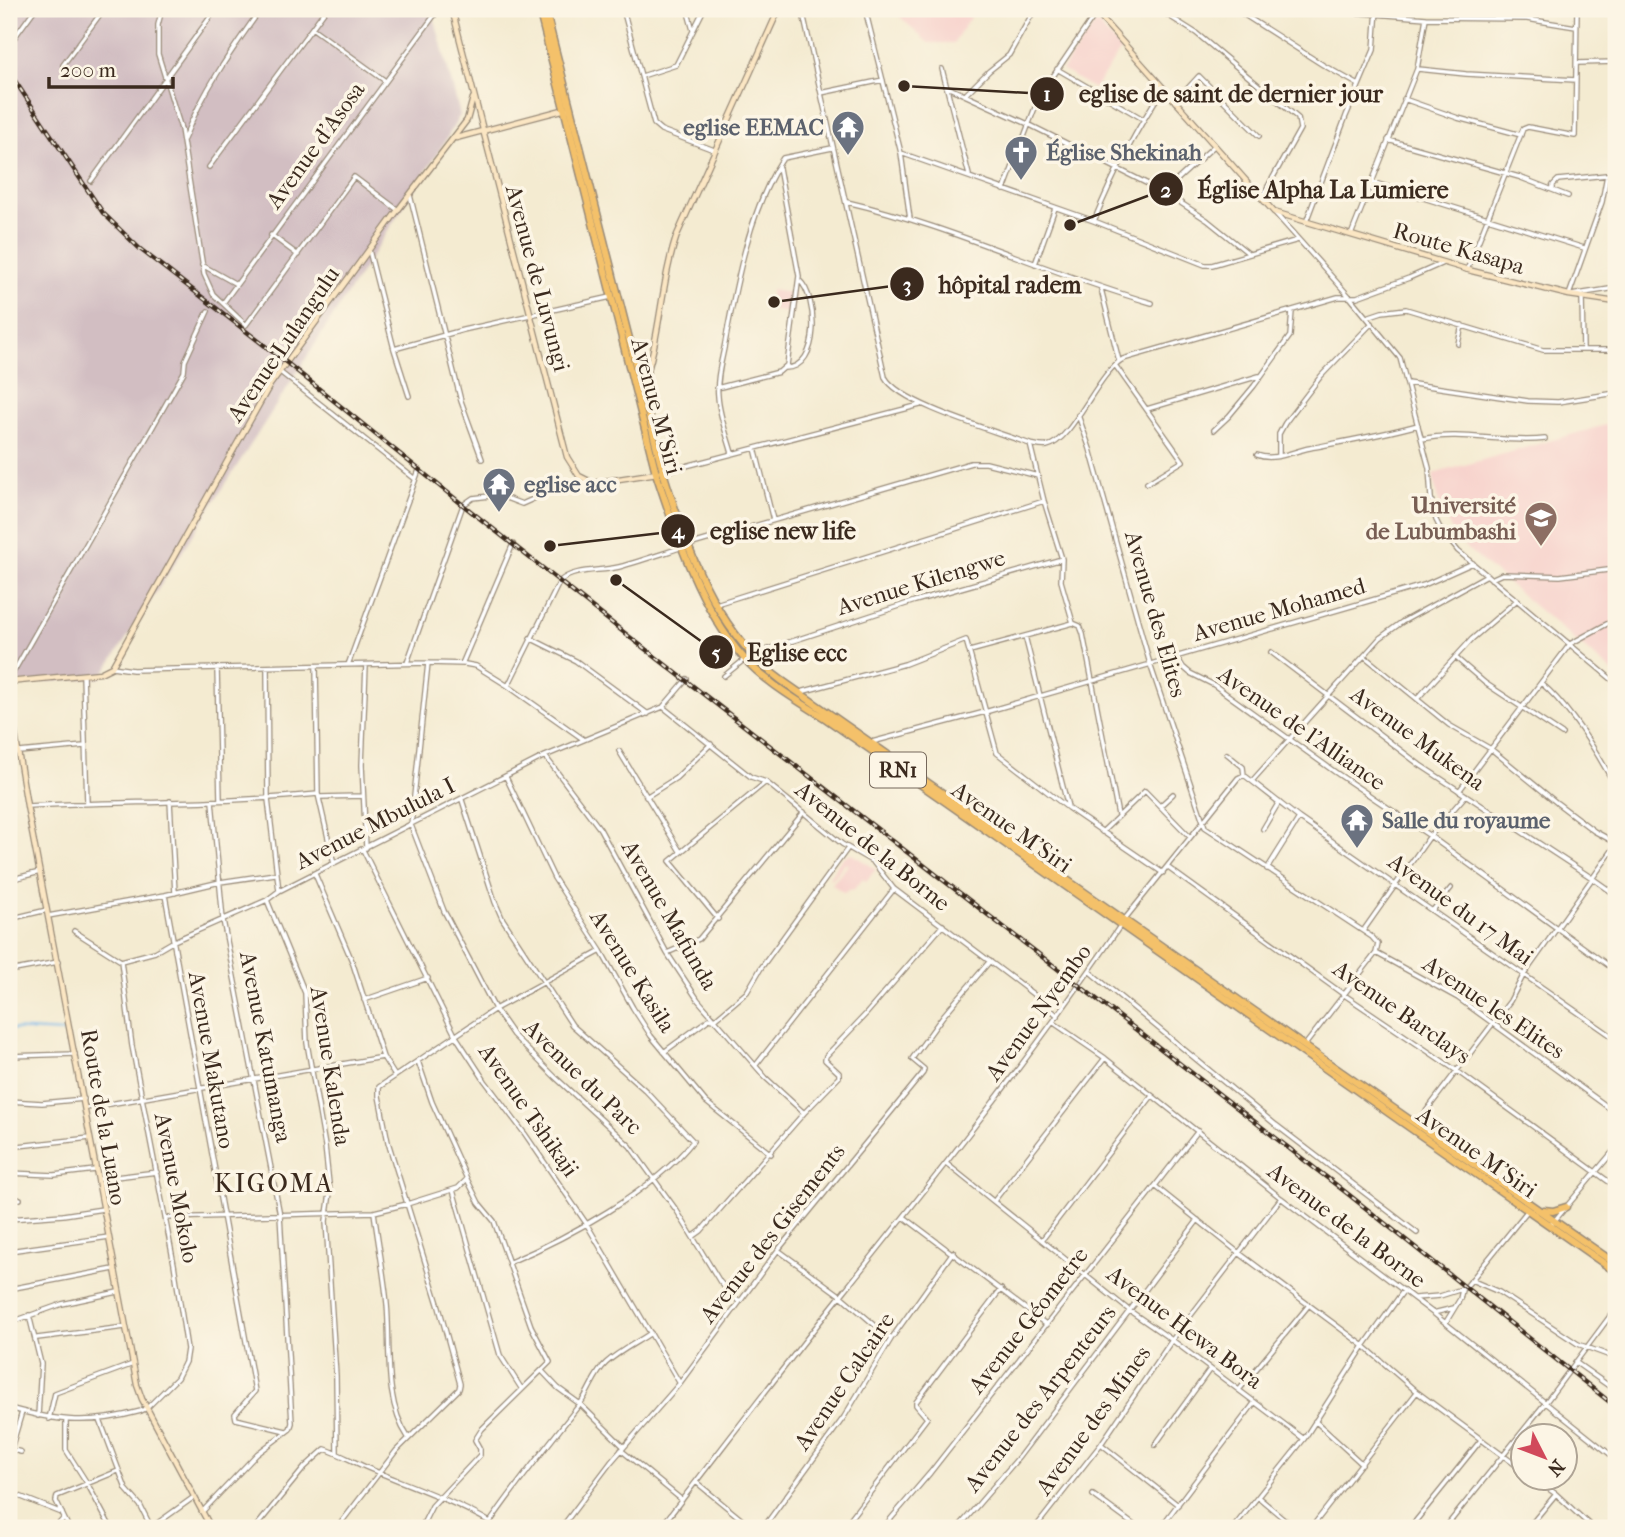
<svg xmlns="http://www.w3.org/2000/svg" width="1625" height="1537" font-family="'IM FELL French Canon',serif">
	<rect width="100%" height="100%" fill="#fcf5e5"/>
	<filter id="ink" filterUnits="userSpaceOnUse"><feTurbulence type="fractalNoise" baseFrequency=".0143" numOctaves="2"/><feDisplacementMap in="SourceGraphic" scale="14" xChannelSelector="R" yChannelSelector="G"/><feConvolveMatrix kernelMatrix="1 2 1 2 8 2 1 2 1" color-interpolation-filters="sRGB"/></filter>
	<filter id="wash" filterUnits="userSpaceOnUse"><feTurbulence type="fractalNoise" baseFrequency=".00686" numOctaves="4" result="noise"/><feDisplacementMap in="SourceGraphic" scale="28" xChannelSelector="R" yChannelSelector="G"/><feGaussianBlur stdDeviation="1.57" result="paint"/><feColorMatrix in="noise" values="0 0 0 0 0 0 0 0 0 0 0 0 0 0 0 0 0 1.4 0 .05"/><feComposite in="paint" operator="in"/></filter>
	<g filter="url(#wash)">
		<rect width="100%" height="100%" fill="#f4ebd1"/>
		<!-- built -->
		<path fill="#f7d0cb" d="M892,9h83l-21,34h-26z
			M1096,22l25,28 -27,39 -32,-19z
			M771,290l24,4 -3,20 -25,-5z
			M1616,422v253l-157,-133 -12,-20 -10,-25 -4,-23z
			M850,853l26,16 -10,12 -3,-2 -10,11 -2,-1 -7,4 -12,-9 16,-19 -3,-2 -14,16 -2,-2 13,-19z"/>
		<!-- industrial -->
		<path fill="#d2bec2" d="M9,9h423l28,106 -16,28 -343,535 -92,6z"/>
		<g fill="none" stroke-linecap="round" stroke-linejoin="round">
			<!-- stream -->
			<path stroke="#75b6ea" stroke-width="2" d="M9,1029l55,3"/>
		</g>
	</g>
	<g filter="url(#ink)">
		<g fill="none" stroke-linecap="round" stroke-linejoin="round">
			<defs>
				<path id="street" d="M162,9l-4,16v29l23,75 23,145 9,20 33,31 108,-148 44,33
					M623,9l31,115 7,6 53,20
					M687,9l6,21
					M802,9l83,368c15,28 114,55 145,67 6,1 11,3 17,2 26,-5 50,-73 76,-87l215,-62h19l52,-19 34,-15
					M865,9l36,144 9,66
					M1158,9l38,24 102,85 2,11 -38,68
					M1235,9l88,56 36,20
					M1335,11l91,7 101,1 49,8
					M312,28l72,52
					M9,45l26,-36
					M1577,63l39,-1
					M63,65l41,-56
					M942,69l27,106
					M1057,69l86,50
					M1418,69l48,5 110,6
					M642,76l34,-11 28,-56
					M947,87l81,37 136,68 43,28 41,33
					M821,93l62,-13
					M966,94l23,-23 20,-16 26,-46
					M1404,99l54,19 63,17
					M1175,102l24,-26 60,60
					M184,139c19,-48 47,-88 77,-130
					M1388,140l131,37 49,19
					M901,153l193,68 111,44h7l86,-25
					M209,167l117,-158
					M91,181l125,-172
					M1372,182l212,66
					M1553,189v-4l5,-5 58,-6
					M1004,190l35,-93 57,-84
					M1164,192l50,-46
					M410,195l51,206 21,58
					M847,202c104,24 202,72 305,101
					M1275,213l74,83 51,62 29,110 2,30 5,22 5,10 17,21 158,132
					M1094,221c19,-46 41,-90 69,-132
					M1306,222l40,-106 28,-66 3,-41
					M271,235l27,20
					M1351,235l66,-166 9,-51
					M369,250l25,99 15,47
					M1035,264l20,-56
					M202,265l34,19
					M1467,270l56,-141 5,-2 47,9 2,-127
					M1101,289l18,72
					M1569,295l33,-93 5,-27
					M1571,295l45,-7
					M1582,297l1,53
					M223,303l216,-294
					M1367,317l15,-5 24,-3 137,41h73
					M1458,344l4,-19
					M394,349l69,-19 148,-33
					M1115,365l68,96 -36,22
					M785,368c37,1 32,-72 15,-87
					M280,372l135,107
					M1407,383l121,18 30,1 58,-9
					M717,388l62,-16 8,-7 12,-89 -20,-108
					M1147,409l112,-33
					M1078,415l12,34 60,215 55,163 167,110 6,7 -2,9
					M1214,430l15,-14 25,-30 36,-50 2,-25
					M1422,439c40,-9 82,5 123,0
					M1030,444l14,57 18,58 -1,22 12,42 7,3 3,8 35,181
					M755,448l18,72
					M732,453c-5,-18 -13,-38 -14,-57 -2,-18 4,-36 7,-53 11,-59 25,-135 58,-185l49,-10
					M1257,455c17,7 36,-4 53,-7 37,-7 72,-13 108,-23
					M1279,456v-22l6,-11 36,-47 51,-53
					M663,472l257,-67
					M689,545l282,-82h15l52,13
					M1491,579l11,-5 58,2 56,-7
					M716,604l328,-103
					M1025,636l43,171
					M530,638l46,23 72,53
					M970,651l103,-28
					M1271,652l149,113 172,113 24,17
					M753,654l162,-53 147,-42
					M1364,656l85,69 42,24 66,54 37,28 22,12
					M1177,657l6,10 7,6 24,12 121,87 95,64 186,135
					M1455,657l30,26 77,51
					M407,663l56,-158 10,-7 25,-3 24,9 38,-17 27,-5
					M428,663l-17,162 33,86 51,98 18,26 42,42 75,69 47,65 43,71 18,19
					M462,664l51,-120
					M348,665l71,-195
					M366,665l-4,100 4,83
					M316,666l2,128 16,70
					M112,667l21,3 295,-7 37,1 11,2 32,20 75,53
					M267,667l1,132 11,92
					M217,668l3,132
					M83,675l4,128
					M724,676l21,-17
					M9,680l175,-308 1,-11 23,-50
					M1541,683c30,25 56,69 75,104
					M508,686l52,-105c15,-13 40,-9 59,-14 21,-6 42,-13 64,-20
					M801,692l104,-28 61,-24 31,113 71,55 95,65
					M1417,699l55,-60 44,-38
					M663,707l88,70 15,5 76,62 31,18 21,27 139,105 25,22
					M872,742l113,-30 439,-127 49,-22
					M619,751l61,100
					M19,752l65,-6
					M1227,754l16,13 1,8
					M545,756l55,73 67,124 31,47 68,78 38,35
					M506,777l48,101 47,73 32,57 18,28 55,66 65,52
					M1252,781l128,-143 22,-16 85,-47
					M1459,791l111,-147 46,-25
					M319,797l43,-1
					M646,797l30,-19 35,-34
					M462,800l33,102 7,16 70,107 74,66 47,50c-38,49 -126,97 -183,121
					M170,801l5,92
					M27,806c97,-5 194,-2 291,-12
					M1160,806l13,-12
					M1263,829l16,-27
					M1102,832l43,-41 45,46
					M363,850l92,185 30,46 40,53 61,89 93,159
					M1167,867l176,127 114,77 159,116
					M9,868l3,11
					M1267,869l32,-51
					M315,874l37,87 31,96 12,19
					M9,880l31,-8
					M165,895l90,496 -20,23 1,5 50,12
					M267,900l38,93 2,50 18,103 5,47 -4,28 10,155 1,77
					M1433,910l18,-22
					M48,916l117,-21 55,-13 55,-8
					M9,919l38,-9
					M718,919l-48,-58 96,-79
					M1124,920l114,-142 6,-3 55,43 317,221
					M74,931l47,30 34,-9 19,-11 93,-41 12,-9 266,-135 118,-49 24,-28
					M1363,931l67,-95 36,-41
					M667,953l32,-14 105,-127
					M9,971l49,-9
					M1090,972l186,153 141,108
					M364,1000l64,-22
					M1054,1023l51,35 176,140 152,115 183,146
					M1305,1045l71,-92 82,45 158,115
					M664,1052l45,-33 5,1 33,-28 14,-24 87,-120
					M9,1056l66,-2
					M418,1061l14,41 35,77 12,24 15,18 37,105 19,36 -68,67 -7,11 5,9v6l-48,51 -11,22
					M756,1065l138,-176
					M9,1101l33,2 42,-4
					M86,1108l297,-51
					M1417,1123l93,-122 13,-25 93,-131
					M9,1147l81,-9
					M947,1164l183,147 42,29 132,99
					M9,1173l45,2 41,-5
					M99,1179l58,-7
					M1155,1186l84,67 125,93 53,46 107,79
					M453,1190l47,165 21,33
					M9,1199h11
					M994,1201l111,-143
					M374,1212c4,31 10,61 13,92 4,42 -4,96 21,133
					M904,1217l143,108
					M165,1218l209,-6 33,-8 51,-16 9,-9
					M9,1219l54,-4 40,-6
					M1550,1226l66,-78
					M694,1236l7,-5 103,-118 35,-36v-4l-14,-13 1,-4 40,-42 77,-89
					M1042,1240l110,-144
					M778,1250l63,46 50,43
					M9,1251l100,-14
					M1471,1280l28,12 79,52 38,14
					M9,1289l105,-20
					M1415,1298l25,-2 25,-8 63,-78
					M1433,1313l21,-5
					M29,1315l12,49 -3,52
					M1446,1322l14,-23 2,-9
					M9,1323l53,-19 56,-12
					M37,1338l88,-11
					M1575,1362l41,29
					M542,1371l16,17 22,16 44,43
					M1239,1390l70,-85
					M9,1408c51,14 80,17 132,3l6,-3 30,-30 8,-16 2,-13 -13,-85 -42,-218 -11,-85
					M49,1419l6,-26 78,-29
					M100,1420l26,69 14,16 11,22
					M66,1421v29l21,33 24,45
					M1315,1421l47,43
					M1101,1444l77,61
					M1155,1445l55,-76
					M9,1449l12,3
					M11,1449l11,-37
					M621,1450l61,50
					M1533,1478l23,16 37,34
					M696,1482l56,46
					M9,1492l53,21
					M1093,1495l45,33
					M1258,1497l37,31
					M202,1512l55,-58 33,-25 2,-6 -12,-208 -57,-295 -11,-119
					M152,1527l42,-30
					M55,1528l9,-10
					M69,1528l-13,-27 1,-5 61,-25
					M255,1528l50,-61 20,-18c16,5 30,14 45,20 41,17 82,31 120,53
					M337,1528l59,-77 63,-62 1,-5 -21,-77 -51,-165 -9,-46v-9l116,-78 106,-58
					M486,1528c29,-43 62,-83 94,-124 10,-13 14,-30 26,-41 13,-12 30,-20 45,-30
					M561,1528l50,-66 69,-79 98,-133 145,-177 1,-4 -12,-10 2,-3 29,-40 47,-55
					M660,1528c61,-78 120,-157 182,-234 96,-120 192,-240 278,-368
					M763,1528l81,-111 47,-78 62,-87
					M843,1528l84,-110 -11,-13v-3l85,-113
					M883,1528l47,-55 268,-342
					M958,1528l61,-71 179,-237
					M1035,1528l66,-84 71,-104 109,-142
					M1160,1528l95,-126
					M1233,1528l71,-89 60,-93 40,-56
					M1311,1528l106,-136
					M1410,1528l71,-88
					M1445,1528l101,-126 70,-94
					M1528,1528l28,-34"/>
				<path id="secondary" d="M452,9l115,448 12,19 14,7 64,-10
					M1093,9l181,203 198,59 97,24 47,7
					M456,138l110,-29
					M642,388c19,-49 18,-104 35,-153l102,-226
					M9,682l91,-9 12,-6 158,-282 128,-175 69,-90 6,-22
					M9,697l18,109 110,579 5,14 69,129"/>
				<path id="highway" d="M539,9l117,464c20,61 44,135 87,184 22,25 54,43 82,61 40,28 81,56 121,84 223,157 447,314 670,470
					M545,9l118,463c24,76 51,159 118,208 278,195 557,388 835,584
					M1544,1210l9,1 13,-4"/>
			</defs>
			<!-- street casing -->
			<use href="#street" stroke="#988a78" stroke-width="6"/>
			<!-- secondary casing -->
			<use href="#secondary" stroke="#988a78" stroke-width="7"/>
			<!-- highway casing -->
			<use href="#highway" stroke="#988a78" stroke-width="9"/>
			<!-- street -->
			<use href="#street" stroke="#fff" stroke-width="3.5"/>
			<!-- secondary -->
			<use href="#secondary" stroke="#fbe6c3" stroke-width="4.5"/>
			<!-- highway -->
			<use href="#highway" stroke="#f4c16a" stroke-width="6"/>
			<defs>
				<path id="rail" d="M9,72l94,141 37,36 147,114 176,142 168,133 717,556 268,213"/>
			</defs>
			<!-- rail casing -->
			<use href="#rail" stroke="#3b2a1e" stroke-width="4.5"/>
			<!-- rail -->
			<use href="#rail" stroke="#fcf5e5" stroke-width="2" stroke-dasharray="5" stroke-linecap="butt"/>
		</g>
	</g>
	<!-- icons -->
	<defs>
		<symbol id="temple-pin" viewBox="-11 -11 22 30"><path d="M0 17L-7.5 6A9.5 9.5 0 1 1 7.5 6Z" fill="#6b7280" stroke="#fcf5e5"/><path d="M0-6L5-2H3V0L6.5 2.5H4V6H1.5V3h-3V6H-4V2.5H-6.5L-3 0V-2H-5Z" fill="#fff"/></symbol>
		<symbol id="church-pin" viewBox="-11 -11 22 30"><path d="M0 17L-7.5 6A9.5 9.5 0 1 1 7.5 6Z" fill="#6b7280" stroke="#fcf5e5"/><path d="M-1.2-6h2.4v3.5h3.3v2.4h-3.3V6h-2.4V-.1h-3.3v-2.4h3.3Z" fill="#fff"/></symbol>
		<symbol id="university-pin" viewBox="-11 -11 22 30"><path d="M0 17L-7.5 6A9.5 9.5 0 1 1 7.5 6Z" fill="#8d6e63" stroke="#fcf5e5"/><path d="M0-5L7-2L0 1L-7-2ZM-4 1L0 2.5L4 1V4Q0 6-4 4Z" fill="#fff"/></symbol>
	</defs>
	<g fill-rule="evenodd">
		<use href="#temple-pin" x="829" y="108" width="38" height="52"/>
		<use href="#church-pin" x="1002" y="133" width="38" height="52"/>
		<use href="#temple-pin" x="480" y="465" width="38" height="52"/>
		<use href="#university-pin" x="1522" y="499" width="38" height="52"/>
		<use href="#temple-pin" x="1338" y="801" width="38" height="52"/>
	</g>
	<g text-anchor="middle" stroke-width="7" stroke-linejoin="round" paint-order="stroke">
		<!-- shield labels -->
		<rect fill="#fcf5e5" stroke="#75675a" stroke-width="2" x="870" y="752.5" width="56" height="35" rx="5"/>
		<g font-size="21" font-weight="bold" fill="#3b2a1e">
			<text x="898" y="777">RN1</text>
		</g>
		<!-- worship labels -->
		<g font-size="23" font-weight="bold" fill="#5b616d" stroke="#fcf5e5" text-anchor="start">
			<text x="824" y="135" text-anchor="end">eglise EEMAC</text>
			<text x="1046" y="160">Église Shekinah</text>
			<text x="524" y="492">eglise acc</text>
			<text x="1382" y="828">Salle du royaume</text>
		</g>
		<!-- street labels -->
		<g font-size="23" fill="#3b2a1e" stroke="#fcf5e5">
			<text transform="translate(315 145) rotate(-54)" y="8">Avenue d'Asosa</text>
			<text transform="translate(1459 248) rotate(16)" y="8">Route Kasapa</text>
			<text transform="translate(538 278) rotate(75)" y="8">Avenue de Luvungi</text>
			<text transform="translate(283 344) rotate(-56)" y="8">Avenue Lulangulu</text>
			<text transform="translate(657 406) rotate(75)" y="8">Avenue M'Siri</text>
			<text transform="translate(921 582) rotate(-17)" y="8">Avenue Kilengwe</text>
			<text transform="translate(1279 609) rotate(-16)" y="8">Avenue Mohamed</text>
			<text transform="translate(1156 614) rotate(74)" y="8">Avenue des Elites</text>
			<text transform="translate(1302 728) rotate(35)" y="8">Avenue de l'Alliance</text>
			<text transform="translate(1418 738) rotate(36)" y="8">Avenue Mukena</text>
			<text transform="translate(375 823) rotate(-27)" y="8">Avenue Mbulula I</text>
			<text transform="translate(1012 827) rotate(35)" y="8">Avenue M'Siri</text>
			<text transform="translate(873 846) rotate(39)" y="8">Avenue de la Borne</text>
			<text transform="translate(1461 909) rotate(36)" y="8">Avenue du 17 Mai</text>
			<text transform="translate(670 915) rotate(60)" y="8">Avenue Mafunda</text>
			<text transform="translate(633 971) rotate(58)" y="8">Avenue Kasila</text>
			<text transform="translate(1494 1007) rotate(34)" y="8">Avenue les Elites</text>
			<text transform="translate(1038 1012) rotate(-54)" y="8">Avenue Nyembo</text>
			<text transform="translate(1402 1012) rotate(35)" y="8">Avenue Barclays</text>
			<text transform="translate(266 1047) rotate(79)" y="8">Avenue Katumanga</text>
			<text transform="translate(212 1060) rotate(80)" y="8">Avenue Makutano</text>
			<text transform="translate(331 1066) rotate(81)" y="8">Avenue Kalenda</text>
			<text transform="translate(583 1077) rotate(44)" y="8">Avenue du Parc</text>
			<text transform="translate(529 1110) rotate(55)" y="8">Avenue Tshikaji</text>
			<text transform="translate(104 1117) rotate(80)" y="8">Route de la Luano</text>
			<text transform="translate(1477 1152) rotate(35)" y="8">Avenue M'Siri</text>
			<text transform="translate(177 1188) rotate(79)" y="8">Avenue Mokolo</text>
			<text transform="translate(1347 1225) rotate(37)" y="8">Avenue de la Borne</text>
			<text transform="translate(772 1233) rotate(-52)" y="8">Avenue des Gisements</text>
			<text transform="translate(1028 1320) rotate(-52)" y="8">Avenue Géometre</text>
			<text transform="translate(1185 1327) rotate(37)" y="8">Avenue Hewa Bora</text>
			<text transform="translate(844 1381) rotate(-56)" y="8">Avenue Calcaire</text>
			<text transform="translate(1040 1398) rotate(-52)" y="8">Avenue des Arpenteurs</text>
			<text transform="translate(1093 1420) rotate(-54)" y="8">Avenue des Mines</text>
		</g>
		<!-- education labels -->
		<g font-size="23" font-weight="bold" fill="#785e54" stroke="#fcf5e5" text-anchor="end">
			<text x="1516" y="513">Université<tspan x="1516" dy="26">de Lubumbashi</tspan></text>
		</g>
		<!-- quarter labels -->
		<g font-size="26" letter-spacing="2" fill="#3b2a1e" stroke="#fcf5e5">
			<text x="274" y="1192">KIGOMA</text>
		</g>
	</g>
	<!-- callouts -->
	<path fill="none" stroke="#3b2a1e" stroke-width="2.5" d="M904 86L1047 94M1070 225L1166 189M774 302L907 284M550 546L678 531M616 580L716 652"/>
	<g fill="#3b2a1e" stroke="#fcf5e5" stroke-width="2.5">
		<circle cx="904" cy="86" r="7"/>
		<circle cx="1070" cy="225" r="7"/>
		<circle cx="774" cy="302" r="7"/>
		<circle cx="550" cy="546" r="7"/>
		<circle cx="616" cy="580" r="7"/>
		<circle cx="1047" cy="94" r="18"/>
		<circle cx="1166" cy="189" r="18"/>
		<circle cx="907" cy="284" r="18"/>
		<circle cx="678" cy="531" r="18"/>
		<circle cx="716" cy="652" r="18"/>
	</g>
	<g font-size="21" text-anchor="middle" font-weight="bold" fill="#fff">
		<text x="1047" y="101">1</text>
		<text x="1166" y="197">2</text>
		<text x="907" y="292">3</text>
		<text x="678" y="538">4</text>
		<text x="716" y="660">5</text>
	</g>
	<g font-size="24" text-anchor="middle" font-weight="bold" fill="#3b2a1e" stroke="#fcf5e5" stroke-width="7" stroke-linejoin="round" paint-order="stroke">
		<text x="1231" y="102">eglise de saint de dernier jour</text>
		<text x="1323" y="198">Église Alpha La Lumiere</text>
		<text x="1010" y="293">hôpital radem</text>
		<text x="783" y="539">eglise new life</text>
		<text x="797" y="661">Eglise ecc</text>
	</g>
	<!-- margin -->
	<rect width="1625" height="1537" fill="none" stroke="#fcf5e5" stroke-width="35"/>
	<!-- north arrow -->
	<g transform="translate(1544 1457) rotate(132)"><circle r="33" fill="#fcf5e5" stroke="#afa495" stroke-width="2"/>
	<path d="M0-5L12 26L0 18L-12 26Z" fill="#d1495b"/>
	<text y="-10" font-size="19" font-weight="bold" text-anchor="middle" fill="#3b2a1e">N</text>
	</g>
	<!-- scale -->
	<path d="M49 77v10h124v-10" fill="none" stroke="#3b2a1e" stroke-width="3.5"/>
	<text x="60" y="77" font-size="21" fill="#3b2a1e" stroke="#fcf5e5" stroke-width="5" paint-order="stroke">200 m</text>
</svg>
